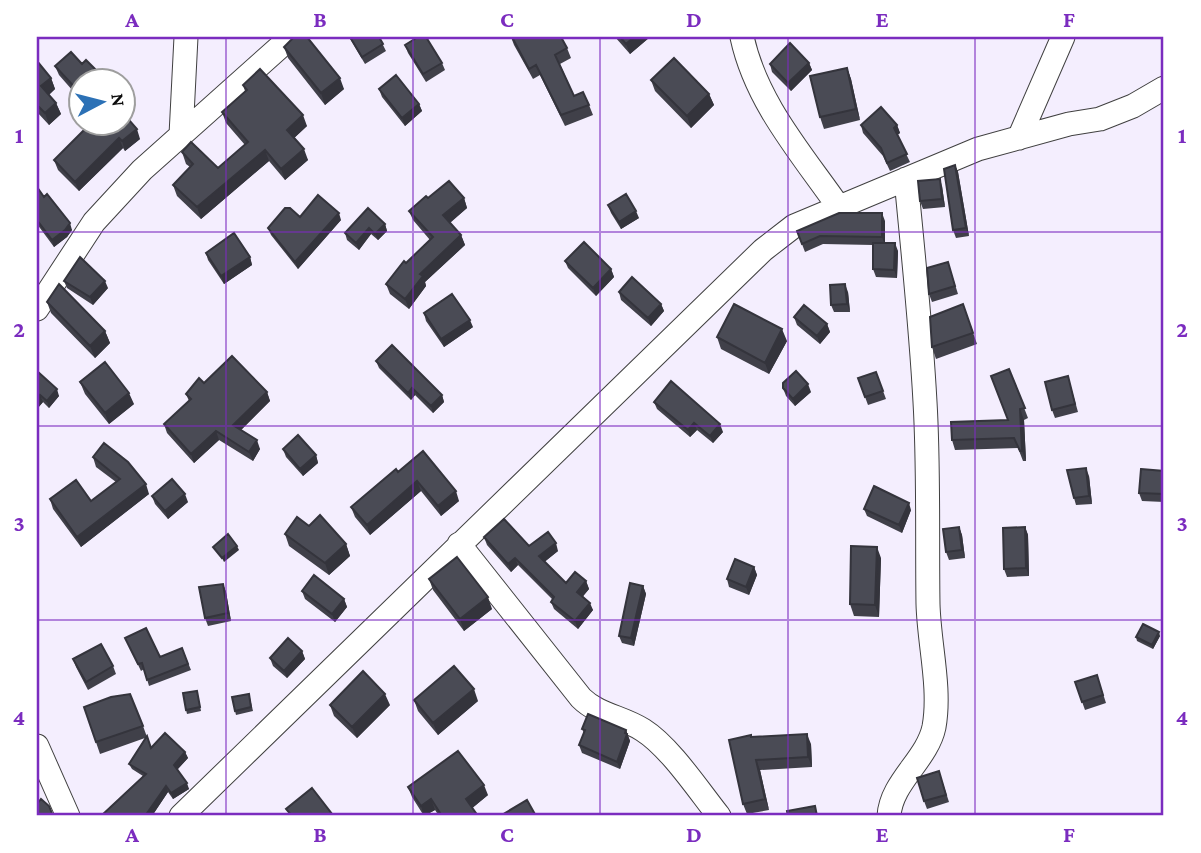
<svg xmlns="http://www.w3.org/2000/svg" width="1201" height="853" font-family="'Crimson Pro',serif">
	<rect width="100%" height="100%" fill="#f4eefe"/>
	<g fill="none" stroke-linecap="round" stroke-linejoin="round">
		<defs>
			<path id="minor" d="M742,37c14,65 59,116 96,169
				M181,135l5,-98
				M1019,138l44,-101
				M37,309l57,-87 48,-52 149,-133
				M459,544l122,154c17,17 42,19 62,32 27,17 56,61 76,86
				M37,746l31,70
				M181,816l582,-566 31,-24 184,-77 91,-25 31,-5 33,-13 31,-18
				M889,816c2,-34 38,-56 45,-89 7,-39 -5,-83 -6,-123 -1,-67 1,-135 -3,-202 -4,-75 -12,-149 -19,-223"/>
		</defs>
		<!-- minor casing -->
		<use href="#minor" stroke="#404040" stroke-width="25"/>
		<!-- minor -->
		<use href="#minor" stroke="#fff" stroke-width="23"/>
	</g>
	<!-- wall -->
	<path fill="#404049" d="M349,37h30l7,14 -21,13z
		M511,37l56,11 4,10 -11,6 14,32 15,9 4,10 -28,11 -25,-51 -7,4 -19,-34z
		M615,37h35l-20,17z
		M405,45l37,18 3,7 -19,12 -18,-29z
		M284,47l60,42 -19,16 -37,-47z
		M37,61l14,17 4,11 -6,6 7,8 5,11 -12,11 -12,-13z
		M809,63l3,7 -21,21 -19,-19 -2,-8z
		M82,64l18,16h-20v19l-21,-24 -4,-9z
		M847,68l4,11 9,41 -36,9 -4,-12z
		M651,80l58,14 5,11 -23,23 -36,-37z
		M243,85l64,41 -13,12 14,22 -23,20 -16,-19 -68,58 -24,-23 -4,-11 17,-18 -4,-3 -4,-12 36,16 27,-23 -19,-22 -4,-11 23,-21z
		M379,89l40,15 3,7 -17,15 -23,-29z
		M92,122l48,17 -15,12 -2,-3 -44,43 -21,-21 -4,-10z
		M861,125h36l3,8 -3,2 13,27 -20,9 -7,-15 -20,-23z
		M955,165l3,7 11,64 -13,2 -3,-8z
		M942,186l3,21 -22,2 -3,-8z
		M37,187l7,10 28,33 -5,7 -13,10 -17,-23z
		M428,198h36l3,10 -17,15 11,12 4,10 -40,37 1,4 -17,23 -19,-15 -4,-10 44,-44 -17,-20 -4,-9z
		M608,205l31,13 -18,11 -10,-16z
		M300,217l41,3 -43,49 -27,-34 -3,-7z
		M885,221v22l13,8 -1,27 -21,-1 -3,-8v-24l-50,-1 -18,8 -8,-21z
		M385,224l2,7 -9,9 -7,-6 -12,16 -12,-10 -2,-7z
		M206,253l44,4 2,8 -28,19 -16,-24z
		M565,261l46,8 3,8 -18,19 -28,-28z
		M948,262l10,32 -26,8 -3,-8z
		M64,281l44,7 -15,17 -26,-17z
		M619,292l42,12 3,7 -13,15 -30,-26z
		M848,292l2,20h-16l-3,-7z
		M47,302l58,29 5,12 -15,15 -44,-45z
		M963,304l14,40 -41,15 -4,-12z
		M424,313l49,14 -29,20 -18,-26z
		M794,317l33,7 3,8 -10,12 -23,-19z
		M717,337l70,4 -18,33 -48,-25z
		M376,361l66,34 2,7 -11,11 -18,-18 -4,5 -32,-32z
		M1009,369l19,49 -4,2 2,41h-3l-5,-13 -63,2 -3,-10 56,-20z
		M37,371l22,25 -10,12 -6,-6 -6,7z
		M876,372l10,27 -18,6 -10,-27z
		M1068,376l10,36 -23,6 -3,-8z
		M80,382l54,22 -25,20 -24,-30z
		M204,383l63,9 3,9 -29,29 19,19 -7,12 -34,-21 -25,23 -27,-30 -3,-9 25,-23 -3,-7z
		M783,388l28,4 -16,14 -9,-10z
		M654,402l69,30 -10,11 -16,-13 -7,7 -33,-28z
		M283,449l33,6 2,8 -15,13 -17,-19z
		M93,457l56,37 -68,53 -28,-38 -3,-10 41,2 25,-19 -20,-15z
		M1164,471v31l-22,-1 -3,-8z
		M398,472l61,29 -18,15 -20,-25 -51,44 -15,-18 -4,-10z
		M1089,476l3,28 -16,1 -2,-7z
		M152,496l36,6 -20,17 -13,-15z
		M864,509l47,1 -9,23 -35,-17z
		M309,526l37,18 4,12 -21,19 -40,-29 -4,-12z
		M959,527l3,8 3,23 -16,2 -3,-8z
		M1025,527l3,8 1,41 -22,1 -3,-8z
		M484,537l74,14 -14,11 22,21 20,-2 3,8 -6,7 10,14 -15,19 -24,-20 -3,-7 2,-2 -35,-35 -7,7 -24,-27z
		M881,558l-2,59 -25,-1 -4,-12z
		M754,567l3,8 -8,20 -20,-8 -2,-8z
		M429,579l63,30 -28,22 -31,-41z
		M223,584l3,8 5,29 -23,5 -3,-8z
		M643,586l3,8 -12,52 -12,-3 -3,-7z
		M302,591l42,8 3,8 -12,15 -30,-23z
		M1160,636l-7,13 -16,-8 -1,-4z
		M125,638l35,19 22,-9 9,22 -42,16 -5,-17 -3,2z
		M302,651l3,8 -18,19 -14,-12 -3,-8z
		M73,659l40,7 3,8 -28,16 -12,-23z
		M1097,675l9,28 -21,7 -10,-28z
		M198,695l3,16 -14,3 -1,-4z
		M250,698l3,13 -17,4 -1,-4z
		M414,700l64,1 -40,34 -20,-24z
		M330,705h60l-33,33 -23,-22z
		M84,707l59,19 8,22 34,4 3,6 -11,12 12,19 -16,10 -5,-7 -16,24h-51l42,-40 -11,-7 -3,-5 16,-26 -45,16z
		M582,729l44,1 4,11 -10,28 -38,-16 -3,-8 5,-12z
		M751,737l60,7 1,23 -52,3 9,40 -22,4 -4,-10z
		M939,771l10,31 -22,7 -3,-8z
		M408,787l80,8 -16,13 6,8h-39l-4,-6 -11,6 -12,-19z"/>
	<!-- shaded-wall -->
	<path fill="#34343c" d="M634,37h16l-20,17 -4,-10z
		M809,63l3,7 -21,21 -3,-8z
		M847,68l4,11 9,41 -4,-11z
		M97,71l3,9h-6l-2,-5z
		M51,78l4,11 -10,9 -4,-12z
		M340,78l4,11 -19,16 -4,-12z
		M709,94l5,11 -23,23 -4,-12z
		M56,103l5,11 -12,11 -4,-12z
		M419,104l3,7 -17,15 -3,-8z
		M303,115l4,11 -16,15 -4,-11z
		M897,125l3,8 -3,2 -3,-7z
		M137,129l3,10 -15,12 -3,-10z
		M119,138l4,10 -44,43 -4,-9z
		M304,149l4,11 -23,20 -4,-11z
		M265,150l4,11 -68,58 -4,-12z
		M955,165l3,7 11,64 -3,-8z
		M940,179l2,7 3,21 -3,-8z
		M464,198l3,10 -20,17 -4,-10z
		M636,211l3,7 -18,11 -2,-7z
		M339,213l2,7 -43,49 -3,-7z
		M882,213l3,8v24l-3,-8z
		M70,223l2,7 -5,7 -13,10 -2,-7z
		M385,224l2,7 -9,9 -3,-6z
		M369,228l2,6 -12,16 -3,-7z
		M461,235l4,10 -40,37 1,4 -17,23 -4,-10 15,-25z
		M895,243l3,8 -1,27 -3,-8z
		M250,257l2,8 -28,19 -3,-8z
		M611,269l3,8 -18,19 -3,-8z
		M105,281l3,7 -15,17 -3,-8z
		M845,284l3,8 2,20 -3,-8z
		M661,304l3,7 -13,15 -3,-8z
		M470,320l3,7 -29,20 -3,-8z
		M827,324l3,8 -10,12 -3,-8z
		M782,329l5,12 -18,33 -4,-11z
		M105,331l5,12 -15,15 -5,-12z
		M808,384l3,8 -16,14 -2,-7z
		M412,388l3,7 -4,5 -3,-7z
		M57,389l2,7 -10,12 -2,-7z
		M267,392l3,9 -33,33 -4,-9z
		M129,393l5,11 -25,20 -4,-11z
		M40,395l3,7 -6,7v-10z
		M442,395l2,7 -11,11 -2,-7z
		M1020,409l4,11 2,41 -4,-10z
		M694,423l3,7 -7,7 -2,-7z
		M720,424l3,8 -10,11 -3,-7z
		M216,431l3,9 -25,23 -3,-9z
		M257,440l3,9 -7,12 -4,-9z
		M316,455l2,8 -15,13 -3,-7z
		M1086,468l3,8 3,28 -3,-8z
		M417,481l4,10 -51,44 -3,-10z
		M146,484l3,10 -68,53 -4,-10z
		M456,491l3,10 -18,15 -3,-10z
		M185,494l3,8 -20,17 -3,-8z
		M909,503l2,7 -9,23 -3,-8z
		M959,527l3,8 3,23 -3,-8z
		M1025,527l3,8 1,41 -3,-8z
		M556,543l2,8 -16,13 -3,-8z
		M346,544l4,12 -21,19 -4,-12z
		M237,546l2,4 -15,12 -2,-4z
		M877,547l4,11 -2,59 -4,-12z
		M515,558l3,7 -7,7 -3,-8z
		M754,567l3,8 -8,20 -3,-8z
		M586,581l3,8 -9,11 -3,-8z
		M223,584l3,8 5,29 -3,-8z
		M643,586l3,8 -12,52 -3,-8z
		M488,597l4,12 -28,22 -4,-12z
		M344,599l3,8 -12,15 -3,-8z
		M590,603l3,7 -15,19 -3,-8z
		M1159,632l1,4 -7,13 -1,-4z
		M302,651l3,8 -18,19 -3,-7z
		M474,689l4,12 -40,34 -5,-12z
		M385,694l5,11 -33,33 -5,-11z
		M626,730l4,11 -10,28 -3,-7z
		M807,734l4,10 1,23 -4,-10z
		M185,752l3,6 -12,13 -2,-6z
		M756,760l4,10 9,40 -4,-11z
		M187,783l2,6 -16,10 -2,-6z
		M484,785l4,10 -18,15 -4,-11z
		M166,786l2,6 -16,24h-7z
		M431,799l4,11 -11,6 -3,-10z"/>
	<!-- building -->
	<path fill="#4a4b55" stroke="#34343c" stroke-width="2" d="M294,37h13l33,41 -19,15 -37,-46z
		M350,37h29l4,7 -21,13z
		M418,37h8l16,26 -19,11 -18,-29z
		M512,37h49l6,11 -12,7 19,41 9,-4 6,13 -28,10 -25,-50 -7,4z
		M620,37h14l-8,7z
		M790,43l19,20 -21,20 -18,-19z
		M71,52l11,12 4,-4 11,11 -5,4 5,5h-17v13l-25,-27z
		M674,58l35,36 -22,22 -36,-36z
		M37,61l14,17 -10,8 15,17 -11,10 -8,-8z
		M847,68l9,41 -36,8 -10,-41z
		M260,69l43,46 -16,15 17,19 -23,20 -16,-19 -68,57 -24,-22 20,-21 -11,-12 9,-10 27,26 30,-26 -26,-30 25,-22 -4,-5z
		M396,75l23,29 -17,14 -23,-29z
		M881,107l16,18 -3,3 13,26 -20,9 -6,-15 -20,-23z
		M122,112l15,17 -15,12 -3,-3 -44,44 -21,-22 38,-38h30z
		M955,165l11,63 -13,2 -9,-61z
		M940,179l2,20 -22,2 -2,-20z
		M449,181l15,17 -21,17 18,20 -41,39 3,2 -18,23 -19,-15 18,-23 2,2 27,-26 -24,-26 17,-15 2,2z
		M37,187l7,10 3,-3 23,29 -5,7 -13,10 -15,-20z
		M626,194l10,17 -17,11 -11,-17z
		M318,195l21,18 -44,49 -27,-34 17,-20h5l10,9z
		M368,208l17,16 -10,10 -6,-6 -13,15 -11,-10z
		M839,213h43v24l-62,-1 -18,8 -5,-13z
		M234,233l16,24 -29,19 -15,-23z
		M584,242l27,27 -18,19 -28,-27z
		M873,243h22l-1,27 -21,-1z
		M80,257l25,24 -15,16 -26,-16z
		M948,262l7,24 -26,8 -2,-26z
		M632,277l29,27 -13,14 -29,-26z
		M59,284l46,47 -15,15 -43,-44z
		M845,284l2,20 -16,1 -1,-20z
		M452,294l18,26 -29,19 -17,-26z
		M734,304l48,25 -17,34 -48,-26z
		M963,304l10,29 -41,14 -2,-30z
		M804,305l23,19 -10,12 -23,-19z
		M392,345l50,50 -11,11 -19,-18 -4,5 -32,-32z
		M232,356l35,36 -34,33 24,15 -8,12 -33,-21 -25,23 -27,-30 27,-25 -5,-5 13,-16 5,5z
		M105,362l24,31 -24,20 -25,-31z
		M1009,369l16,39 -5,1 2,42h-2l-6,-13 -62,2 -1,-18 57,-2 -17,-44z
		M37,371l20,18 -10,12 -7,-6 -3,4z
		M796,371l12,13 -15,15 -10,-11v-5z
		M876,372l7,19 -18,6 -7,-19z
		M1068,376l7,28 -23,6 -7,-28z
		M671,381l49,43 -10,12 -16,-13 -6,7 -34,-28z
		M298,435l18,20 -16,14 -17,-20z
		M104,443l24,19 18,22 -69,53 -27,-38 26,-19 15,21 29,-22 -27,-22z
		M423,451l33,40 -18,15 -21,-25 -50,44 -16,-18 45,-38 2,3z
		M1086,468l3,28 -15,2 -7,-28z
		M1141,469l23,2v23l-25,-1z
		M172,479l13,15 -20,17 -13,-15z
		M874,486l35,17 -10,22 -35,-16z
		M320,515l26,29 -21,19 -40,-29 12,-17 12,9z
		M504,519l25,27 19,-14 8,11 -17,13 27,27 9,-11 11,9 -9,11 13,11 -15,18 -24,-19 3,-5 -39,-39 -7,6 -24,-27z
		M959,527l3,23 -16,2 -3,-23z
		M1025,527l1,41 -22,1 -1,-41z
		M228,534l9,12 -15,12 -9,-11z
		M851,546l26,1 -2,58 -25,-1z
		M457,557l31,40 -28,22 -31,-40z
		M735,559l19,8 -8,20 -19,-8z
		M314,575l30,24 -12,15 -30,-23z
		M630,583l13,3 -12,52 -12,-2z
		M223,584l5,29 -23,5 -6,-31z
		M1143,624l16,8 -7,13 -16,-8z
		M146,628l14,29 22,-9 6,16 -41,16 -5,-17 -4,1 -13,-26z
		M288,638l14,13 -18,20 -14,-13z
		M101,644l12,22 -27,16 -13,-23z
		M454,666l20,23 -41,34 -19,-23z
		M363,671l22,23 -33,33 -22,-22z
		M1097,675l6,20 -21,7 -7,-20z
		M197,691l3,16 -14,3 -3,-17z
		M130,694l13,32 -47,16 -12,-35 27,-10z
		M249,694l2,13 -16,4 -3,-14z
		M588,714l38,16 -1,3 2,1 -10,28 -38,-17 6,-15 -3,-1z
		M165,733l20,19 -11,13 13,18 -16,10 -5,-7 -21,30h-44l45,-42 -17,-10 18,-28 4,12z
		M807,734l1,23 -52,3 9,39 -22,5 -14,-64 22,-5v2z
		M458,751l26,34 -18,14 12,17h-36l-11,-17 -10,7 -13,-19z
		M939,771l7,24 -22,6 -7,-23z
		M312,788l20,26 -4,2h-36l-6,-7z
		M41,799l8,7 4,10h-16v-12z
		M527,800l9,16h-36z
		M815,806l2,10h-29l-1,-5z"/>
	<!-- grid -->
	<path fill="none" stroke="#7b2cbf" stroke-width="2" stroke-opacity="0.55" d="M226,37v779M413,37v779M600,37v779M788,37v779M975,37v779M37,232h1127M37,426h1127M37,620h1127"/>
	<!-- border -->
	<rect width="1201" height="853" fill="none" stroke="#ffffff" stroke-width="77"/>
	<!-- north arrow -->
	<g transform="translate(102 102) rotate(83)"><circle r="33" fill="#ffffff" stroke="#9e9e9e" stroke-width="2"/>
	<path d="M0-5L12 26L0 18L-12 26Z" fill="#2c71b6"/>
	<text y="-10" font-size="19" font-weight="bold" text-anchor="middle" fill="#0d0d0d">N</text>
	</g>
	<rect x="38" y="38" width="1124" height="776" fill="none" stroke="#7b2cbf" stroke-width="2.5"/>
	<g font-size="23" text-anchor="middle" font-weight="bold" fill="#7b2cbf">
		<text x="132" y="27">A</text>
		<text x="320" y="27">B</text>
		<text x="507" y="27">C</text>
		<text x="694" y="27">D</text>
		<text x="882" y="27">E</text>
		<text x="1069" y="27">F</text>
		<text x="19" y="143">1</text>
		<text x="1182" y="143">1</text>
		<text x="19" y="337">2</text>
		<text x="1182" y="337">2</text>
		<text x="19" y="531">3</text>
		<text x="1182" y="531">3</text>
		<text x="19" y="725">4</text>
		<text x="1182" y="725">4</text>
		<text x="132" y="842">A</text>
		<text x="320" y="842">B</text>
		<text x="507" y="842">C</text>
		<text x="694" y="842">D</text>
		<text x="882" y="842">E</text>
		<text x="1069" y="842">F</text>
	</g>
</svg>
